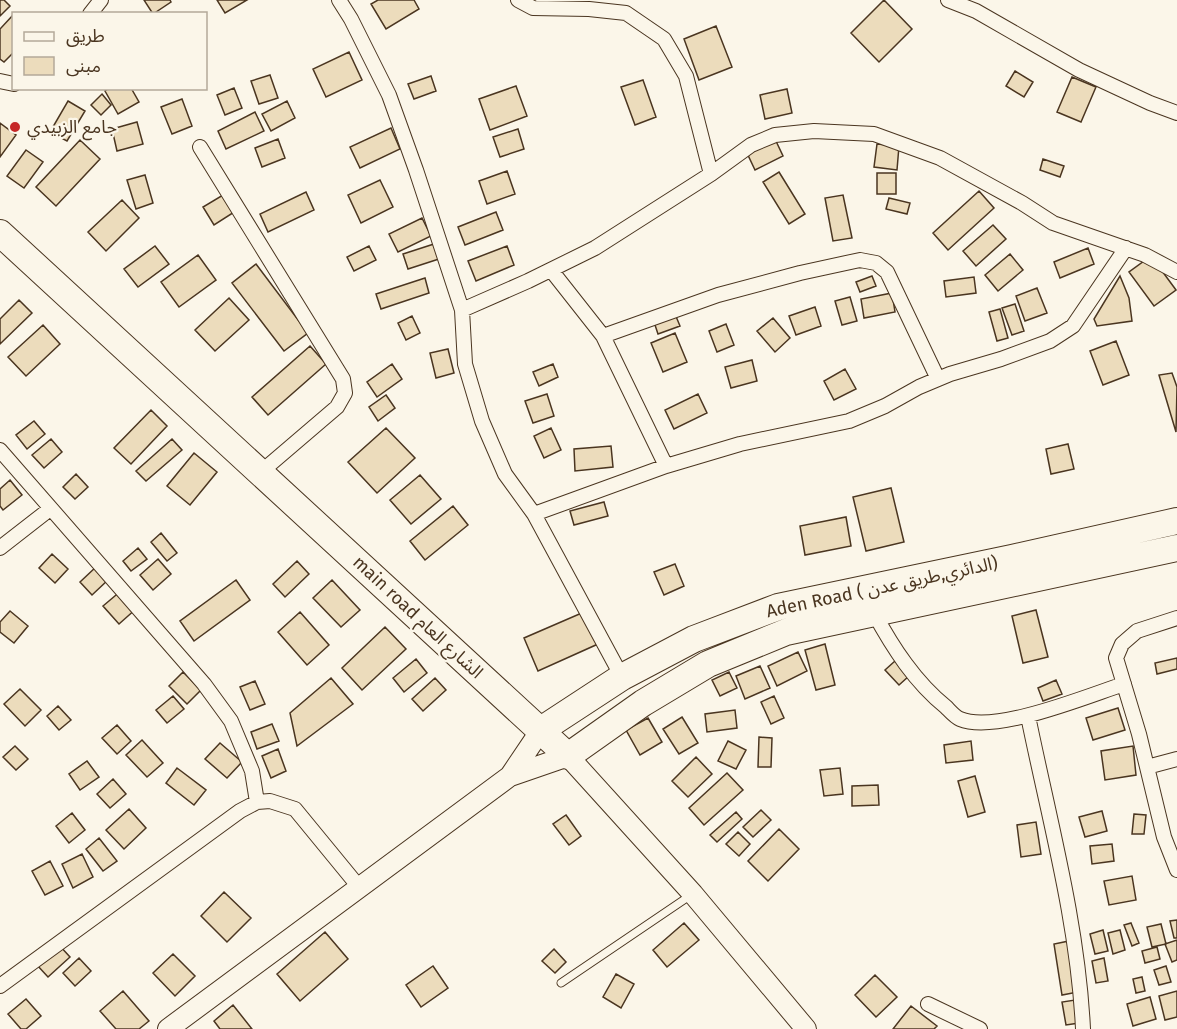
<svg xmlns="http://www.w3.org/2000/svg" width="1177" height="1029" font-family="'Fira Sans','Noto Sans Arabic',sans-serif">
	<rect width="100%" height="100%" fill="#fbf6e9"/>
	<!-- building -->
	<path fill="#ecdcbc" stroke="#4a3520" stroke-width="1.5" d="M0,0h4l6,6 -10,10z
		M144,0h26l1,2 -18,12z
		M217,0h30l-22,13z
		M378,0h36l5,9 -33,20 -15,-25z
		M884,0l28,29 -33,33 -28,-29z
		M14,14v38l-10,10 -4,-3v-30z
		M716,26l16,41 -33,13 -15,-41z
		M349,52l13,28 -36,17 -13,-28z
		M1015,71l18,11 -9,15 -18,-11z
		M270,75l8,23 -19,6 -8,-23z
		M431,76l5,15 -22,8 -6,-15z
		M1072,77l24,10 -15,35 -24,-10z
		M643,80l13,37 -21,8 -14,-38z
		M516,86l11,30 -37,14 -11,-31z
		M109,88h22l8,14 -21,12 -13,-23z
		M234,88l8,20 -17,7 -8,-20z
		M787,89l5,24 -27,6 -5,-24z
		M102,94l9,11 -10,10 -10,-10z
		M182,99l10,27 -20,8 -11,-27z
		M68,101l17,10 -18,30 -17,-9z
		M287,101l8,17 -24,13 -9,-17z
		M255,112l9,19 -38,18 -8,-18z
		M137,122l6,22 -26,7 -5,-22z
		M0,123l16,12 -16,22z
		M391,128l9,21 -40,19 -10,-21z
		M518,129l6,20 -24,8 -7,-20z
		M278,139l7,19 -23,9 -7,-19z
		M775,139l8,17 -28,14 -8,-17z
		M80,140l20,19 -44,47 -20,-19z
		M877,144l22,2 -2,24 -23,-3z
		M26,150l17,12 -19,26 -17,-12z
		M1043,159l21,7 -4,11 -20,-7z
		M507,171l8,23 -28,10 -8,-23z
		M779,172l26,42 -16,10 -26,-42z
		M877,173h19v21h-19z
		M145,175l8,28 -17,6 -9,-29z
		M380,180l13,27 -32,16 -13,-28z
		M979,191l15,17 -46,42 -15,-17z
		M228,192l11,17 -25,16 -11,-18z
		M306,192l8,18 -46,22 -8,-18z
		M843,195l9,43 -19,3 -8,-43z
		M889,198l21,5 -3,11 -21,-5z
		M122,200l17,18 -33,33 -18,-19z
		M496,212l7,18 -38,15 -7,-18z
		M422,218l9,18 -33,16 -9,-18z
		M993,225l13,14 -30,27 -13,-15z
		M437,243l5,15 -34,11 -5,-15z
		M155,246l14,18 -31,23 -14,-18z
		M369,246l7,14 -22,11 -7,-14z
		M507,246l7,19 -38,16 -8,-20z
		M1088,248l6,16 -34,14 -6,-16z
		M1010,254l13,16 -25,21 -13,-16z
		M198,255l18,25 -37,27 -18,-25z
		M1151,256l25,34 -22,16 -25,-34z
		M256,264l52,69 -24,18 -52,-68z
		M872,276l4,10 -16,6 -4,-10z
		M1120,276l9,22 3,23 -35,5 -3,-7z
		M974,277l2,16 -30,4 -2,-16z
		M425,278l4,15 -48,16 -5,-15z
		M1037,288l10,25 -22,8 -9,-25z
		M892,293l3,19 -31,6 -3,-19z
		M850,297l7,24 -15,4 -7,-24z
		M229,298l20,22 -34,31 -20,-21z
		M19,300l13,13 -32,31v-25z
		M1015,304l9,27 -12,4 -10,-27z
		M815,307l6,19 -25,9 -7,-19z
		M1000,309l8,29 -11,3 -8,-29z
		M675,314l5,12 -22,8 -4,-12z
		M412,316l8,17 -14,7 -8,-17z
		M773,318l17,20 -15,14 -18,-21z
		M726,324l8,21 -17,7 -8,-21z
		M43,325l17,19 -34,32 -18,-19z
		M675,333l12,29 -24,10 -12,-29z
		M1116,341l13,34 -26,10 -13,-34z
		M310,346l16,18 -58,51 -16,-18z
		M448,349l6,24 -18,5 -6,-25z
		M752,360l5,21 -26,7 -6,-21z
		M392,364l10,15 -25,18 -10,-15z
		M553,364l5,13 -19,9 -6,-14z
		M845,369l11,20 -22,11 -10,-19z
		M1172,373l5,14 -1,45 -17,-57z
		M547,394l7,22 -21,7 -8,-22z
		M698,394l9,19 -33,16 -9,-19z
		M386,395l9,13 -17,13 -9,-14z
		M151,410l16,16 -36,38 -17,-16z
		M34,421l11,13 -18,15 -11,-14z
		M386,428l29,30 -38,35 -29,-31z
		M551,428l10,22 -17,8 -10,-22z
		M51,439l11,13 -18,16 -12,-13z
		M172,439l10,11 -36,31 -10,-10z
		M1068,444l6,25 -23,5 -5,-25z
		M611,446l2,21 -38,4 -1,-22z
		M194,453l23,19 -27,33 -23,-19z
		M76,474l12,13 -13,12 -12,-12z
		M420,475l21,24 -30,25 -21,-24z
		M10,480l12,15 -19,15 -3,-4v-17z
		M891,488l13,54 -38,9 -13,-54z
		M604,502l4,14 -34,9 -4,-14z
		M453,506l15,19 -43,35 -15,-19z
		M846,517l5,29 -46,9 -5,-29z
		M161,533l16,20 -10,8 -16,-19z
		M138,548l9,11 -16,12 -8,-10z
		M52,554l16,15 -13,14 -16,-15z
		M158,559l13,15 -18,16 -13,-15z
		M297,561l12,13 -24,23 -12,-13z
		M675,564l9,22 -20,9 -10,-23z
		M97,566l12,13 -17,16 -12,-13z
		M236,580l14,20 -56,41 -14,-20z
		M332,580l28,30 -19,17 -28,-29z
		M122,590l15,18 -18,16 -16,-18z
		M1036,610l12,47 -25,6 -11,-47z
		M10,611l18,15 -14,17 -14,-11v-10z
		M300,612l29,33 -22,20 -29,-33z
		M584,612l14,32 -60,27 -14,-33z
		M385,627l21,22 -44,41 -20,-22z
		M825,644l10,41 -19,5 -11,-40z
		M798,652l9,19 -30,15 -9,-20z
		M1177,658v11l-20,5 -2,-11z
		M416,659l11,14 -23,19 -11,-14z
		M895,661l14,15 -10,9 -14,-15z
		M760,666l10,22 -25,11 -9,-23z
		M183,672l18,18 -14,14 -18,-18z
		M729,672l8,16 -17,8 -8,-16z
		M331,678l22,26 -56,42 -7,-33z
		M435,678l11,12 -23,21 -11,-12z
		M1056,680l6,14 -19,7 -5,-13z
		M255,681l10,23 -15,6 -10,-23z
		M20,689l21,21 -16,16 -21,-22z
		M173,696l11,13 -17,14 -11,-13z
		M774,696l10,22 -13,6 -10,-22z
		M58,706l13,14 -12,10 -12,-14z
		M1118,708l7,22 -32,10 -7,-22z
		M735,710l2,18 -30,4 -2,-18z
		M682,717l16,26 -19,11 -16,-25z
		M648,718l14,24 -22,13 -14,-25z
		M272,724l7,17 -22,8 -6,-17z
		M117,725l14,16 -14,13 -15,-16z
		M759,737l13,1 -1,29h-13z
		M142,740l21,23 -16,14 -21,-22z
		M728,741l18,9 -10,19 -18,-8z
		M971,741l2,19 -27,3 -2,-18z
		M220,743l22,19 -15,16 -22,-19z
		M15,746l13,13 -12,11 -13,-13z
		M1133,746l3,29 -31,5 -4,-29z
		M278,749l8,22 -15,7 -9,-22z
		M696,757l16,17 -24,23 -16,-16z
		M87,761l12,16 -19,13 -11,-16z
		M177,768l29,22 -12,15 -28,-22z
		M840,768l3,26 -19,2 -4,-26z
		M727,773l16,17 -39,35 -15,-17z
		M975,776l10,36 -17,5 -10,-36z
		M113,779l13,15 -16,14 -13,-14z
		M878,785l1,20 -27,1v-20z
		M129,809l17,19 -22,21 -18,-19z
		M761,810l10,10 -18,17 -10,-10z
		M1102,811l5,20 -22,6 -6,-20z
		M736,812l6,7 -25,23 -7,-7z
		M72,813l13,17 -16,13 -13,-17z
		M1134,814l12,1 -2,19h-12z
		M566,815l15,21 -12,9 -16,-21z
		M1036,822l5,32 -20,3 -4,-32z
		M779,829l20,20 -31,32 -20,-20z
		M738,832l12,12 -11,12 -13,-12z
		M99,838l18,23 -14,10 -17,-22z
		M1112,844l2,17 -22,3 -2,-18z
		M82,854l11,23 -20,11 -11,-24z
		M50,861l13,25 -18,9 -13,-24z
		M1132,876l4,24 -27,5 -5,-24z
		M224,892l27,26 -24,24 -26,-26z
		M1177,920v18h-3l-4,-17z
		M684,923l15,17 -32,27 -14,-17z
		M1131,923l8,20 -7,3 -8,-21z
		M1161,924l5,20 -14,3 -5,-20z
		M1103,930l5,21 -13,3 -5,-20z
		M1120,930l5,20 -12,4 -5,-21z
		M325,932l23,27 -48,42 -23,-27z
		M1177,940v20l-5,2 -7,-18z
		M1069,941l9,51 -16,3 -8,-51z
		M59,945l11,12 -22,20 -11,-12z
		M1157,947l3,12 -15,4 -3,-12z
		M554,949l12,13 -11,11 -13,-12z
		M173,954l22,22 -20,20 -22,-23z
		M79,958l12,13 -16,15 -12,-13z
		M1104,958l4,23 -12,2 -4,-22z
		M433,966l15,22 -27,19 -15,-22z
		M1166,966l5,16 -12,3 -5,-15z
		M616,974l18,10 -13,24 -18,-11z
		M875,975l22,22 -21,20 -21,-22z
		M1142,977l3,14 -9,2 -3,-14z
		M123,991l26,30 -10,8h-23l-16,-18z
		M1177,991v26l-12,3 -6,-24z
		M1150,997l6,22 -23,7 -6,-22z
		M26,999l15,17 -15,13h-5l-13,-15z
		M1075,1000l4,23 -13,2 -4,-23z
		M233,1005l19,24h-32l-6,-8z
		M911,1006l26,20 -3,3h-41z"/>
	<g fill="none" stroke-linecap="round" stroke-linejoin="round">
		<defs>
			<path id="lane" d="M561,983l130,-88"/>
			<path id="street" d="M339,0l12,19 38,76 27,75 46,140 3,54 17,57 23,53 29,40 88,163
				M518,0l15,8 56,1 37,4 38,26 22,37 25,98
				M948,0l28,11 103,59 71,33 27,10
				M90,14l11,-14
				M0,81l14,3
				M200,147l143,232 2,14 -8,14 -76,65
				M551,270l52,66 63,130
				M462,310l66,-29 67,-33 116,-74 40,-29 24,-10 39,-4 60,3 66,24 82,45 31,20 92,32 32,17
				M603,336l115,-41 82,-22 60,-13 16,3 11,9 51,107
				M0,450l204,234 27,37 21,50 5,31
				M534,514l132,-48 74,-22 109,-23 36,-15 34,-19 31,-13 51,-15 49,-18 23,-15 53,-78
				M0,548l50,-39
				M874,613c19,35 41,69 72,94 4,4 9,10 14,12 36,15 127,-23 164,-35
				M1177,618l-40,13 -15,13 -6,14 23,76 25,103 13,33
				M1028,716c21,103 50,207 55,313
				M1147,767l30,-8
				M0,986l240,-175 17,-9 13,-1 25,8 64,78
				M928,1004l52,25"/>
			<path id="secondary" d="M541,730l-31,46 58,-20 125,138 113,135
				M168,1029l342,-253"/>
			<path id="highway" d="M0,233l568,523 75,-53 65,-39 78,-32 391,-84
				M541,730l81,-53 72,-38 84,-32 234,-49 165,-37"/>
		</defs>
		<!-- lane casing -->
		<use href="#lane" stroke="#4a3520" stroke-width="9"/>
		<!-- street casing -->
		<use href="#street" stroke="#4a3520" stroke-width="16"/>
		<!-- secondary casing -->
		<use href="#secondary" stroke="#4a3520" stroke-width="22"/>
		<!-- highway casing -->
		<use href="#highway" stroke="#4a3520" stroke-width="28"/>
		<!-- lane -->
		<use href="#lane" stroke="#fbf6e9" stroke-width="7"/>
		<!-- street -->
		<use href="#street" stroke="#fbf6e9" stroke-width="14"/>
		<!-- secondary -->
		<use href="#secondary" stroke="#fbf6e9" stroke-width="20"/>
		<!-- highway -->
		<use href="#highway" stroke="#fbf6e9" stroke-width="26"/>
	</g>
	<!-- markers -->
	<circle fill="#c62828" stroke="#fbf6e9" stroke-width="2" cx="15" cy="127" r="6"/>
	<g text-anchor="middle" stroke-width="4.5" stroke-linejoin="round" paint-order="stroke">
		<!-- poi labels -->
		<g font-size="18" fill="#4a3520" stroke="#fbf6e9" text-anchor="start">
			<text x="27" y="133">جامع الزبيدي</text>
		</g>
		<!-- street labels -->
		<g font-size="18" fill="#4a3520" stroke="#fbf6e9">
			<text transform="translate(882 587) rotate(-12)" y="6">Aden Road ( الدائري,طريق عدن)</text>
			<text transform="translate(418 617) rotate(43)" y="6">main road الشارع العام</text>
		</g>
	</g>
	<!-- legend -->
	<rect x="12" y="12" width="195" height="78" fill="#fbf6e9" stroke="#b4a999" stroke-width="1.5"/>
	<rect x="24" y="32" width="30" height="9" fill="#fbf6e9" stroke="#b4a999" stroke-width="1.5"/>
	<text x="66" y="42" font-size="18" fill="#4a3520">طريق</text>
	<rect x="24" y="57" width="30" height="18" fill="#ecdcbc" stroke="#b4a999" stroke-width="1.5"/>
	<text x="66" y="72" font-size="18" fill="#4a3520">مبنى</text>
</svg>
